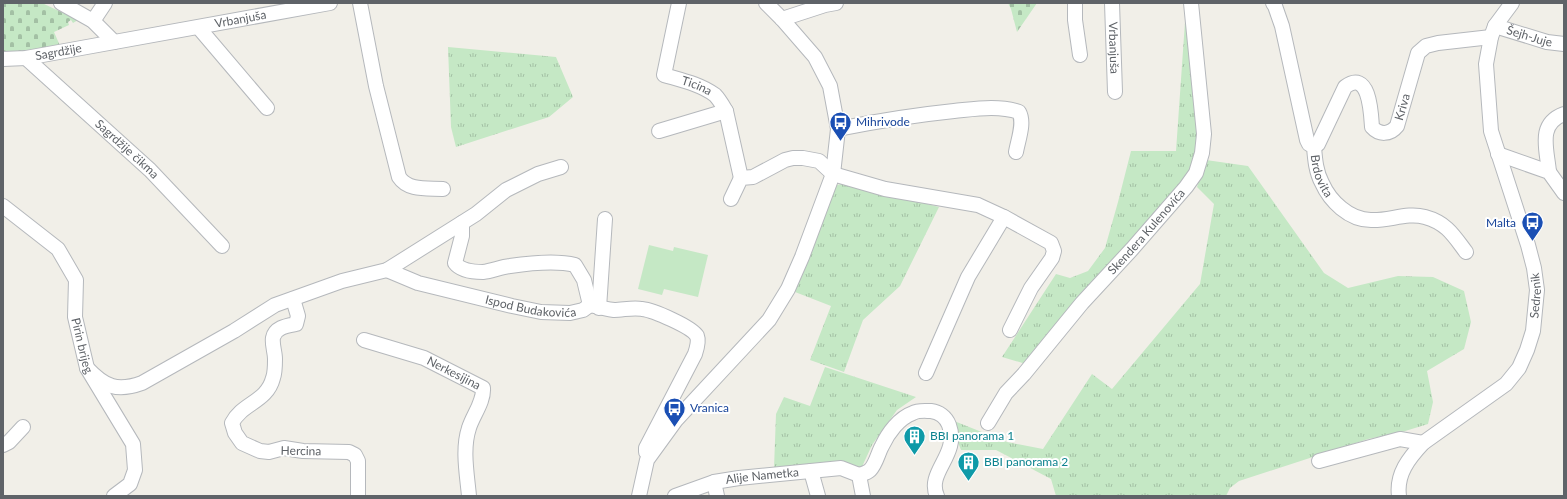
<svg xmlns="http://www.w3.org/2000/svg" width="1567" height="499" font-family="Lato,sans-serif">
	<defs>
		<pattern id="grass-tufts" width="24" height="20" patternUnits="userSpaceOnUse"><rect width="24" height="20" fill="#c5e8c5"/><path d="M3 7l-1-3M5 7V3M7 7l1-3M15 17l-1-3M17 17v-4M19 17l1-3" fill="none" stroke="#a3c0a4"/></pattern>
		<pattern id="cemetery-stones" width="16" height="16" patternUnits="userSpaceOnUse"><rect width="16" height="16" fill="#c5e8c5"/><path d="M2 7V4a2 2 0 0 1 4 0v3zM10 15v-3a2 2 0 0 1 4 0v3z" fill="#a3c0a4"/></pattern>
	</defs>
	<rect width="100%" height="100%" fill="#f1efe8"/>
	<!-- grass -->
	<path fill="url(#grass-tufts)" d="M1185,22h3l11,127 -10,28 -163,187 -24,-7 54,-83 14,4 18,-7 17,-23 13,-46 13,-51h45z
		M448,47l108,10 17,40 -24,20 -93,30 -5,-20z
		M1206,160l42,6 76,107 24,15 50,-12 35,1 31,14 7,31 -7,27 -37,22 6,31 -5,22 -26,8 -34,7 -129,42 -9,7 -4,8h-170l-5,-17 -55,-29h-35l-12,-31 58,23 36,7 49,-75 20,15 88,-105 14,-80 -17,-17z
		M846,183l93,24 -39,79 -37,34 -19,52 -34,-12 21,-54 -36,-14 37,-98 5,-9z
		M825,367l91,30 -19,13 -25,35 -11,24 -87,-1 2,-54 8,-17 26,9z"/>
	<!-- cemetery -->
	<path fill="url(#cemetery-stones)" d="M3,3h39l36,17 -5,3 -2,-3 -3,2 1,3 -15,7 7,16 -58,9z
		M1008,3h29l-20,29 -6,-23z"/>
	<!-- pitch -->
	<path fill="#c5e8c5" d="M649,245l24,6 1,-4 34,8 -10,42 -34,-8 -2,6 -24,-6z"/>
	<g fill="none" stroke-linecap="round" stroke-linejoin="round">
		<defs>
			<g id="minor">
				<path d="M61,3l32,18 21,21"/>
				<path d="M360,3l16,83 23,91c9,14 28,11 44,12"/>
				<path id="s1" d="M679,3l-15,72c17,5 36,9 51,20 4,4 8,11 11,16l15,67"/>
				<path d="M1075,3v17l5,35"/>
				<path id="s2" d="M1112,3l3,89"/>
				<path id="s3" d="M1273,3l2,3 7,20 25,114 2,4 5,3c1,12 2,25 8,36 8,18 27,37 49,37 18,1 36,-8 54,-3 22,6 29,19 41,35"/>
				<path d="M782,19l43,-14 11,-2"/>
				<path d="M93,21l12,-18"/>
				<path id="s4" d="M1495,26l52,16 17,2"/>
				<path d="M199,28l68,80"/>
				<path id="s5" d="M26,58l124,112 72,76"/>
				<path id="s6" d="M3,59l23,-1 304,-55"/>
				<path d="M838,129c39,-8 77,-14 116,-18 21,-2 44,-6 65,1 6,11 -1,28 -3,40"/>
				<path d="M659,131l67,-20"/>
				<path id="s7" d="M1314,147l4,-3 27,-57c24,-18 26,24 27,40 7,8 18,8 25,-1l21,-73 8,-7 12,-3 53,-6"/>
				<path d="M1498,154l51,18 15,21"/>
				<path d="M1549,172c-2,-23 -12,-48 15,-58"/>
				<path d="M731,199l10,-21 12,-1 32,-17 8,-2h10l16,3 14,13 52,15 93,16 26,12 47,26 3,8 -2,7 -21,30 -21,42"/>
				<path id="s8" d="M3,206l55,43 18,31 -1,37 12,51 46,76 2,26 -5,14 -16,12"/>
				<path id="s9" d="M387,270l31,13 94,23 29,6 29,1 13,-3 7,-5 -6,-25 -9,-15c-19,-5 -45,-2 -65,1 -9,1 -18,5 -27,6 -9,0 -22,-1 -28,-9l7,-27v-13"/>
				<path d="M293,299l5,17 -2,8c-5,1 -11,2 -15,4 -14,7 -6,20 -6,31 0,6 0,14 -2,19 -6,24 -31,25 -41,45l3,10 7,10 18,8 9,1 15,-4 19,3 46,1 6,3 3,6v35"/>
				<path d="M590,305c8,2 16,4 24,5 9,0 19,-3 28,-1 11,1 50,18 55,27 2,5 0,12 -2,18l-49,94v4"/>
				<path d="M599,308l6,-89"/>
				<path id="s10" d="M364,340l60,18 59,30c1,14 -10,27 -14,40 -7,21 -2,46 0,68"/>
				<path d="M87,368c18,19 30,24 55,15l92,-52 41,-26 67,-24 45,-11 89,-56 30,-24 32,-16 23,-7"/>
				<path d="M926,373l42,-96 36,-60"/>
				<path id="s11" d="M988,423l18,-30 18,-19 58,-71 50,-54 54,-62 10,-14 6,-20 2,-19 -13,-131"/>
				<path d="M3,445l6,-3 14,-15"/>
				<path d="M1319,461l81,-22 23,4"/>
				<path d="M811,471l7,25"/>
				<path d="M859,475c3,-1 8,-2 11,-5 6,-6 8,-17 12,-24 6,-13 17,-28 31,-33 5,-3 12,-2 18,-2 8,1 15,6 18,14 11,30 -23,47 -12,71"/>
				<path d="M714,482l3,14"/>
				<path d="M639,496l8,-36 29,-40 93,-100 19,-31 14,-32 31,-83 5,-45 -8,-43 -15,-29 -33,-38 -16,-16"/>
				<path id="s12" d="M675,496l39,-14 25,-4 102,-10 18,7 4,21"/>
				<path id="s13" d="M1399,496c-3,-22 10,-38 24,-53l83,-59 13,-16 8,-18 6,-19 4,-41 -3,-22 -6,-23 -37,-114 -5,-67 5,-27 4,-11 17,-23"/>
			</g>
		</defs>
		<!-- minor casing -->
		<use href="#minor" stroke="#b5b8bc" stroke-width="16"/>
		<!-- minor -->
		<use href="#minor" stroke="#fff" stroke-width="14"/>
	</g>
	<!-- icons -->
	<defs>
		<symbol id="bus-pin" viewBox="-11 -11 22 30"><path d="M0 17L-7.5 6A9.5 9.5 0 1 1 7.5 6Z" fill="#1a4fb4" stroke="#fff"/><path d="M-5-6H5V4H4V6H2V4H-2V6H-4V4H-5ZM-3.5-4V0h7V-4ZM-3.5 1.2v1.5H-2V1.2ZM2 1.2v1.5H3.5V1.2Z" fill="#fff"/></symbol>
		<symbol id="building-pin" viewBox="-11 -11 22 30"><path d="M0 17L-7.5 6A9.5 9.5 0 1 1 7.5 6Z" fill="#0f9aa8" stroke="#fff"/><path d="M-4-6H4V6H1V3H-1V6H-4ZM-2.5-4.3h1.7v1.8h-1.7ZM.8-4.3h1.7v1.8H.8ZM-2.5-1h1.7V.8h-1.7ZM.8-1h1.7V.8H.8Z" fill="#fff"/></symbol>
	</defs>
	<g fill-rule="evenodd">
		<use href="#bus-pin" x="828" y="110" width="25" height="34"/>
		<use href="#bus-pin" x="1520" y="210" width="25" height="34"/>
		<use href="#bus-pin" x="662" y="396" width="25" height="34"/>
		<use href="#building-pin" x="902" y="424" width="25" height="34"/>
		<use href="#building-pin" x="956" y="450" width="25" height="34"/>
	</g>
	<g text-anchor="middle" stroke-width="4" stroke-linejoin="round" paint-order="stroke">
		<!-- street labels -->
		<g font-size="12" fill="#5f6368" stroke="#fff">
			<text dy="4" stroke="none"><textPath href="#s6" startOffset="241">Vrbanjuša</textPath></text>
			<text dy="4" stroke="none"><textPath href="#s4" startOffset="36">Šejh-Juje</textPath></text>
			<text dy="4" stroke="none"><textPath href="#s2" startOffset="45">Vrbanjuša</textPath></text>
			<text dy="4" stroke="none"><textPath href="#s6" startOffset="56">Sagrdžije</textPath></text>
			<text dy="4" stroke="none"><textPath href="#s1" startOffset="108">Ticina</textPath></text>
			<text dy="4" stroke="none"><textPath href="#s7" startOffset="179">Kriva</textPath></text>
			<text dy="4" stroke="none"><textPath href="#s5" startOffset="136">Sagrdžije čikma</textPath></text>
			<text dy="4" stroke="none"><textPath href="#s3" startOffset="182">Brdovita</textPath></text>
			<text dy="4" stroke="none"><textPath href="#s11" startOffset="249">Skendera Kulenovića</textPath></text>
			<text dy="4" stroke="none"><textPath href="#s13" startOffset="258">Sedrenik</textPath></text>
			<text dy="4" stroke="none"><textPath href="#s9" startOffset="149">Ispod Budakovića</textPath></text>
			<text dy="4" stroke="none"><textPath href="#s8" startOffset="172">Pirin brijeg</textPath></text>
			<text dy="4" stroke="none"><textPath href="#s10" startOffset="96">Nerkesijina</textPath></text>
			<text transform="translate(301 451) rotate(1)" y="4">Hercina</text>
			<text dy="4" stroke="none"><textPath href="#s12" startOffset="90">Alije Nametka</textPath></text>
		</g>
		<!-- transit labels -->
		<g font-size="12" fill="#164399" stroke="#fff" text-anchor="start">
			<text x="856" y="126">Mihrivode</text>
			<text x="1516" y="227" text-anchor="end">Malta</text>
			<text x="690" y="412">Vranica</text>
		</g>
		<!-- culture labels -->
		<g font-size="12" fill="#0d838f" stroke="#fff" text-anchor="start">
			<text x="930" y="440">BBI panorama 1</text>
			<text x="984" y="466">BBI panorama 2</text>
		</g>
	</g>
	<!-- border -->
	<rect width="1567" height="499" fill="none" stroke="#5f6368" stroke-width="8"/>
</svg>
